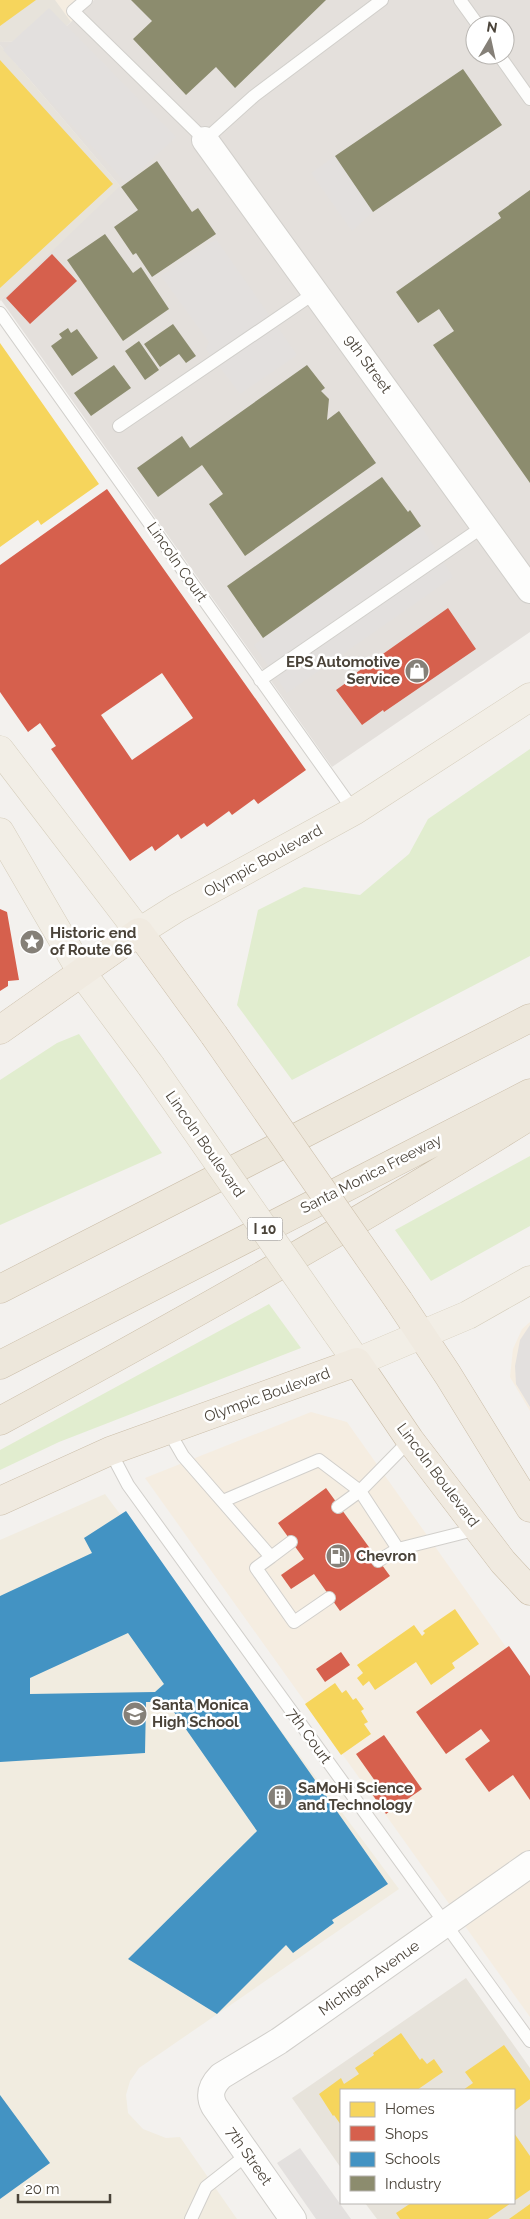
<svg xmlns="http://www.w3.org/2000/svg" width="530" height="2219" font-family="Raleway,sans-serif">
	<rect width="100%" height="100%" fill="#f3f1ee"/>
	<!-- residential -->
	<path fill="#e7e3db" d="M0,0h70l12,11 -31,30 -51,1z
		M0,45l121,142 -121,114z
		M466,1978l64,90v151h-153l-12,-16h149v-113h-173v78l-49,-70z"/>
	<!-- commercial -->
	<path fill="#f5ede1" d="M55,0h39l-23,22z
		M530,1322v89l-20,-34 3,-28 9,-20z
		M311,1412l36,10 183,259v336l-385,-539z"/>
	<!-- industrial -->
	<path fill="#e4e0dc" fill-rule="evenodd" d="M94,0h436v632l-198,135 -331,-467 119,-114 -120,-141v-3l51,-1zM475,25h30v30h-30z"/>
	<!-- education -->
	<path fill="#f1ece0" d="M105,1494l294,395 -260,179 -9,13 -4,14 2,18 15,16 23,9 14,-1 57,82h-237v-679z"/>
	<!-- green -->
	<path fill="#e1edcf" d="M530,749v207l-238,124 -55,-75 21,-95 46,-23 56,8 49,-41 19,-35z
		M79,1034l83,119 -162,72v-145l57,-37z
		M530,1156v70l-99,55 -36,-51z
		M269,1304l32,44 -242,94 -59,28v-20z"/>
	<!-- parking -->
	<path fill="#e3e0de" d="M49,8l127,129 -50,46 -123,-133z
		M335,156l38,56 -21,19 -41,-58z
		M216,239l81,116 -57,39 -34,-45 3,-7 -48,-66z
		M421,526l32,51 -166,116 -33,-48z
		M530,1325v82l-14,-23 -1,-18 5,-26z
		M300,2148l51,71h-35l-39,-56z"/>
	<!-- homes -->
	<path fill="#f6d55c" d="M0,0h36l-36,26z
		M0,60l113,124 -113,104z
		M0,343l99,141 -58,41 -3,-5 -38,27z
		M455,1609l24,35 -27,19 3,5 -24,17 -15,-23 -41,28 -6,-9 -6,5 -6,-8 6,-5 -6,-8 57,-40 8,11 3,-3 -2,-2z
		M335,1683l7,10 4,-3 7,10 3,-2 8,11 -3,2 7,11 -4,2 7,10 -30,21 -36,-51z
		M401,2033l19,27 2,-2 5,6 7,-5 9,13 -26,18h-76v35l-7,-10 -1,1 -14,-22 22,-16 3,6 15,-10 -4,-6 19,-13 -1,-2z
		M504,2045l26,36v18l-16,12v-21h-51l10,-7 -8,-11z
		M514,2133l16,23v34l-16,11z
		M411,2203h100l-23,16h-88l-4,-6z
		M530,2204v15h-21z"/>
	<!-- shops -->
	<path fill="#d6604d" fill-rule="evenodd" d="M52,254l25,27 -47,43 -24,-26z
		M107,489l199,281 -48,34 -4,-5 -22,16 -3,-4 -22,16 -3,-4 -23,16 -3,-5 -23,17 -3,-5 -22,15 -79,-112 5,-3 -16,-23 -12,9 -28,-40v-127zM162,673l31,45 -61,42 -31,-45z
		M448,608l28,41 -92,63 -1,-2 -21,15 -26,-35 21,-15 -1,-2z
		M0,909l7,3 12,68 -11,1v5l-8,5z
		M326,1488l64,88 -50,35 -26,-37 -23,15 -10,-14 23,-16 -26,-36z
		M509,1646l21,30v124l-17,-25 -24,17 -24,-33 25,-18 -9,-12 -35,25 -30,-42z
		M341,1652l9,13 -25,17 -9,-13z
		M384,1735l38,54 -36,25 -14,-20 8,-6 -24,-34z"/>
	<!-- schools -->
	<path fill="#4393c3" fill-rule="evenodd" d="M126,1511l262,373 -56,36 2,3 -41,30 -7,-8 -69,69 -89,-55 129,-128 -90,-129h-21l-1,51 -145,9v-166l92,-43 -8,-15zM128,1633l36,51 -9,8 -125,2v-16z
		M0,2095l50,68 -50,36z"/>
	<!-- industry -->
	<path fill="#8c8c6e" d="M131,0h195l-91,88 -19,-21 -30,28 -53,-56 19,-18z
		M463,69l39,56 -129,87 -38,-56z
		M157,161l35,51 6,-4 18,26 -64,43 -16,-24 -3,2 -19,-28 24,-17 -17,-23z
		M530,190v293l-97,-138 21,-14 -15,-22 -21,14 -22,-31 105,-74 -3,-5z
		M105,234l28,39 8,-6 28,42 -46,32 -56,-81z
		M173,324l23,32 -10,7 -7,-9 -19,13 -16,-23z
		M68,328l3,5 6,-4 21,29 -26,18 -21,-30 11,-8 -3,-4z
		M139,341l20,29 -14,10 -20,-29z
		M114,365l17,23 -40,28 -17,-23z
		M307,365l18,23 -4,3 8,8 -2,21 12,-9 37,52 -131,93 -36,-52 14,-10 -21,-29 -44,32 -21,-29 45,-32 8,12z
		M382,477l26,35 2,-2 11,16 -158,112 -36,-52z"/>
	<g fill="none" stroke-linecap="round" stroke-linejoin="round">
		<defs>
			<path id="service" d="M86,0l-13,11 132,129 49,-44 128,-96
				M460,0l18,25
				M499,55l31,44
				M0,313l354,498
				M119,426l197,-134
				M260,680l224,-154
				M168,1430l15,26 88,101 -15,11 38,54 35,-24
				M110,1451l18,34 402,556
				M223,1501l96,-41 41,31 38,58
				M338,1507l22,-16 50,-51
				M271,1557l20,-15
				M378,1561l20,-12 80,-20
				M191,2219l15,-32 42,-33"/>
			<path id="minor" d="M205,140l325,450
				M293,2219l-79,-113c-6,-12 -2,-21 7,-30l58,-35 251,-177"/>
			<path id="primary" d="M0,750l139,182 38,-24 177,-97 176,-114
				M0,832l82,141 69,93
				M336,1332l21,30 111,-47 62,-35"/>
			<path id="trunk" d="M0,1030l139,-98 75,103
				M399,1301l49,74 82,133
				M0,1501l110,-50 247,-89 53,78 93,122 27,29"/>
			<path id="motorway" d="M0,1289l530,-271
				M0,1365l530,-272
				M0,1421c179,-97 357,-197 530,-305"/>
		</defs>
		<!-- service casing -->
		<use href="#service" stroke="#d1cfcb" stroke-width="14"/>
		<!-- minor casing -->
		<use href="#minor" stroke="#d1cfcb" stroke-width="28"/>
		<!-- primary casing -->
		<use href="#primary" stroke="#d5cdbb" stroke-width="29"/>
		<!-- trunk casing -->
		<use href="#trunk" stroke="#cbbea9" stroke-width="29"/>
		<!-- motorway casing -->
		<use href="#motorway" stroke="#cbbea9" stroke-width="29"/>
		<!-- service -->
		<use href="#service" stroke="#fdfdfc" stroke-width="12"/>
		<!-- minor -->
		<use href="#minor" stroke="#fdfdfc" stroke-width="26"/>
		<!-- primary -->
		<use href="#primary" stroke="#f2eee6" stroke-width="28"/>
		<!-- trunk -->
		<use href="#trunk" stroke="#f0eae0" stroke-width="28"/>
		<!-- motorway -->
		<use href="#motorway" stroke="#ede7db" stroke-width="28"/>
		<defs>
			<path id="primary-bridge" d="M151,1066l185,266"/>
			<path id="trunk-bridge" d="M214,1035l185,266"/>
		</defs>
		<!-- primary-bridge casing -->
		<use href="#primary-bridge" stroke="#d5cdbb" stroke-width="29" stroke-linecap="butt"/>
		<!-- trunk-bridge casing -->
		<use href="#trunk-bridge" stroke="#cbbea9" stroke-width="29" stroke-linecap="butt"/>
		<!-- primary-bridge -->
		<use href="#primary-bridge" stroke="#f2eee6" stroke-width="28"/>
		<!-- trunk-bridge -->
		<use href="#trunk-bridge" stroke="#f0eae0" stroke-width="28"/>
	</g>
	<!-- icons -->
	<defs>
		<symbol id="shop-disc" viewBox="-11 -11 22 22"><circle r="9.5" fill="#858078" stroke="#fff"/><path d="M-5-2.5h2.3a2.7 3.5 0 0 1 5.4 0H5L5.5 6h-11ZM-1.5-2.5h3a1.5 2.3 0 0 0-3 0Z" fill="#fff"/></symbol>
		<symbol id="sight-disc" viewBox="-11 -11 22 22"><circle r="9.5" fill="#858078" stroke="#fff"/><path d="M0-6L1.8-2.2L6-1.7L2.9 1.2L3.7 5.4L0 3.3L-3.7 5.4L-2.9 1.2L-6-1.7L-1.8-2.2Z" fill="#fff"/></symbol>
		<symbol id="fuel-disc" viewBox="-11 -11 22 22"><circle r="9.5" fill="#858078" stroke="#fff"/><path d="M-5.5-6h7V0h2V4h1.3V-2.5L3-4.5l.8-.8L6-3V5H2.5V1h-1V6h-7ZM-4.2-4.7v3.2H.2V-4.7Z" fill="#fff"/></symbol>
		<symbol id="school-disc" viewBox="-11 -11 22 22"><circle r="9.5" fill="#858078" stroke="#fff"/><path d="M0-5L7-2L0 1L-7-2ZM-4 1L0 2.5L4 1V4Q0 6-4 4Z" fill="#fff"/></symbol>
		<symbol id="building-disc" viewBox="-11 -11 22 22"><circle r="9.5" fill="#858078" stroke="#fff"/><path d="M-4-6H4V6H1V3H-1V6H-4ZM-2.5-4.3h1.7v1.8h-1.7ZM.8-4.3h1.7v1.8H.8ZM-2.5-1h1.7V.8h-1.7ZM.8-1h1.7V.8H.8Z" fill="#fff"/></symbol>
	</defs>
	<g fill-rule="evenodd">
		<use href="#shop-disc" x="403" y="657" width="28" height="28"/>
		<use href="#sight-disc" x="18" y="928" width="28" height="28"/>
		<use href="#fuel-disc" x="324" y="1542" width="28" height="28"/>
		<use href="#school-disc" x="121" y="1700" width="28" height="28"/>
		<use href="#building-disc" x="266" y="1783" width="28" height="28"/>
	</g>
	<g text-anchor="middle" stroke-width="5" stroke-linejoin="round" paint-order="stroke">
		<!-- shield labels -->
		<rect fill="#fff" stroke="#807b74" stroke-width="1" x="247.5" y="1217.5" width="35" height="23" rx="4"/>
		<g font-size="14" font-weight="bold" fill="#4a4339">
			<text x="265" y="1234">I 10</text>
		</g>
		<!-- street labels -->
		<g font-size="15" fill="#4a4339" stroke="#fff">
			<text transform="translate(368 364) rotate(54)" y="5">9th Street</text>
			<text transform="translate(177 562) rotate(55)" y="5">Lincoln Court</text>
			<text transform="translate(263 861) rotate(-29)" y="5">Olympic Boulevard</text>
			<text transform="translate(205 1144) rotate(55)" y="5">Lincoln Boulevard</text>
			<text transform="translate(371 1174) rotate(-27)" y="5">Santa Monica Freeway</text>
			<text transform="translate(267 1395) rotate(-20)" y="5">Olympic Boulevard</text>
			<text transform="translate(438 1475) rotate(53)" y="5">Lincoln Boulevard</text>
			<text transform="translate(309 1736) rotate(54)" y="5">7th Court</text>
			<text transform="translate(369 1978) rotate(-35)" y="5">Michigan Avenue</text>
			<text transform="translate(249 2156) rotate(55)" y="5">7th Street</text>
		</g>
		<!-- poi labels -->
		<g font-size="15" font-weight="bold" fill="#4a4339" stroke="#fff" text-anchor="start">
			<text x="400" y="667" text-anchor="end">EPS Automotive<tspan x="400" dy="17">Service</tspan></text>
			<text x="50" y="938">Historic end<tspan x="50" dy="17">of Route 66</tspan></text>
			<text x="356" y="1561">Chevron</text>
			<text x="152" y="1710">Santa Monica<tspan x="152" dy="17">High School</tspan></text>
			<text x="298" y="1793">SaMoHi Science<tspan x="298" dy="17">and Technology</tspan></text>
		</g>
	</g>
	<!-- legend -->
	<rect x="340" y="2089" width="175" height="115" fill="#ffffff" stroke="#b7b4b0"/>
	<rect x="350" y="2102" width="25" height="15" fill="#f6d55c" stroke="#b7b4b0"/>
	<text x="385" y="2114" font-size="15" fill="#4a4339">Homes</text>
	<rect x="350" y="2126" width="25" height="15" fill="#d6604d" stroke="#b7b4b0"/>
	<text x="385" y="2139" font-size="15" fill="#4a4339">Shops</text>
	<rect x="350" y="2152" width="25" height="15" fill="#4393c3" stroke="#b7b4b0"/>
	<text x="385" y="2164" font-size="15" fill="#4a4339">Schools</text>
	<rect x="350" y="2176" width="25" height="15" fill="#8c8c6e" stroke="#b7b4b0"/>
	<text x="385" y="2189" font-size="15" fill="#4a4339">Industry</text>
	<!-- north arrow -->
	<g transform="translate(490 40) rotate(9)"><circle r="24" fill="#ffffff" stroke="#b7b4b0"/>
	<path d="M0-4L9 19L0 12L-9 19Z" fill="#858078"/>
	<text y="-8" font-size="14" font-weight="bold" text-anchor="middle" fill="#4a4339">N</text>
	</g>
	<!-- scale -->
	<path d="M18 2194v8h92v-8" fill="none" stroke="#4a4339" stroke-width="2.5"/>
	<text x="25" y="2194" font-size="15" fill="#4a4339" stroke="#ffffff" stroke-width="4" paint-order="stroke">20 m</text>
</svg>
